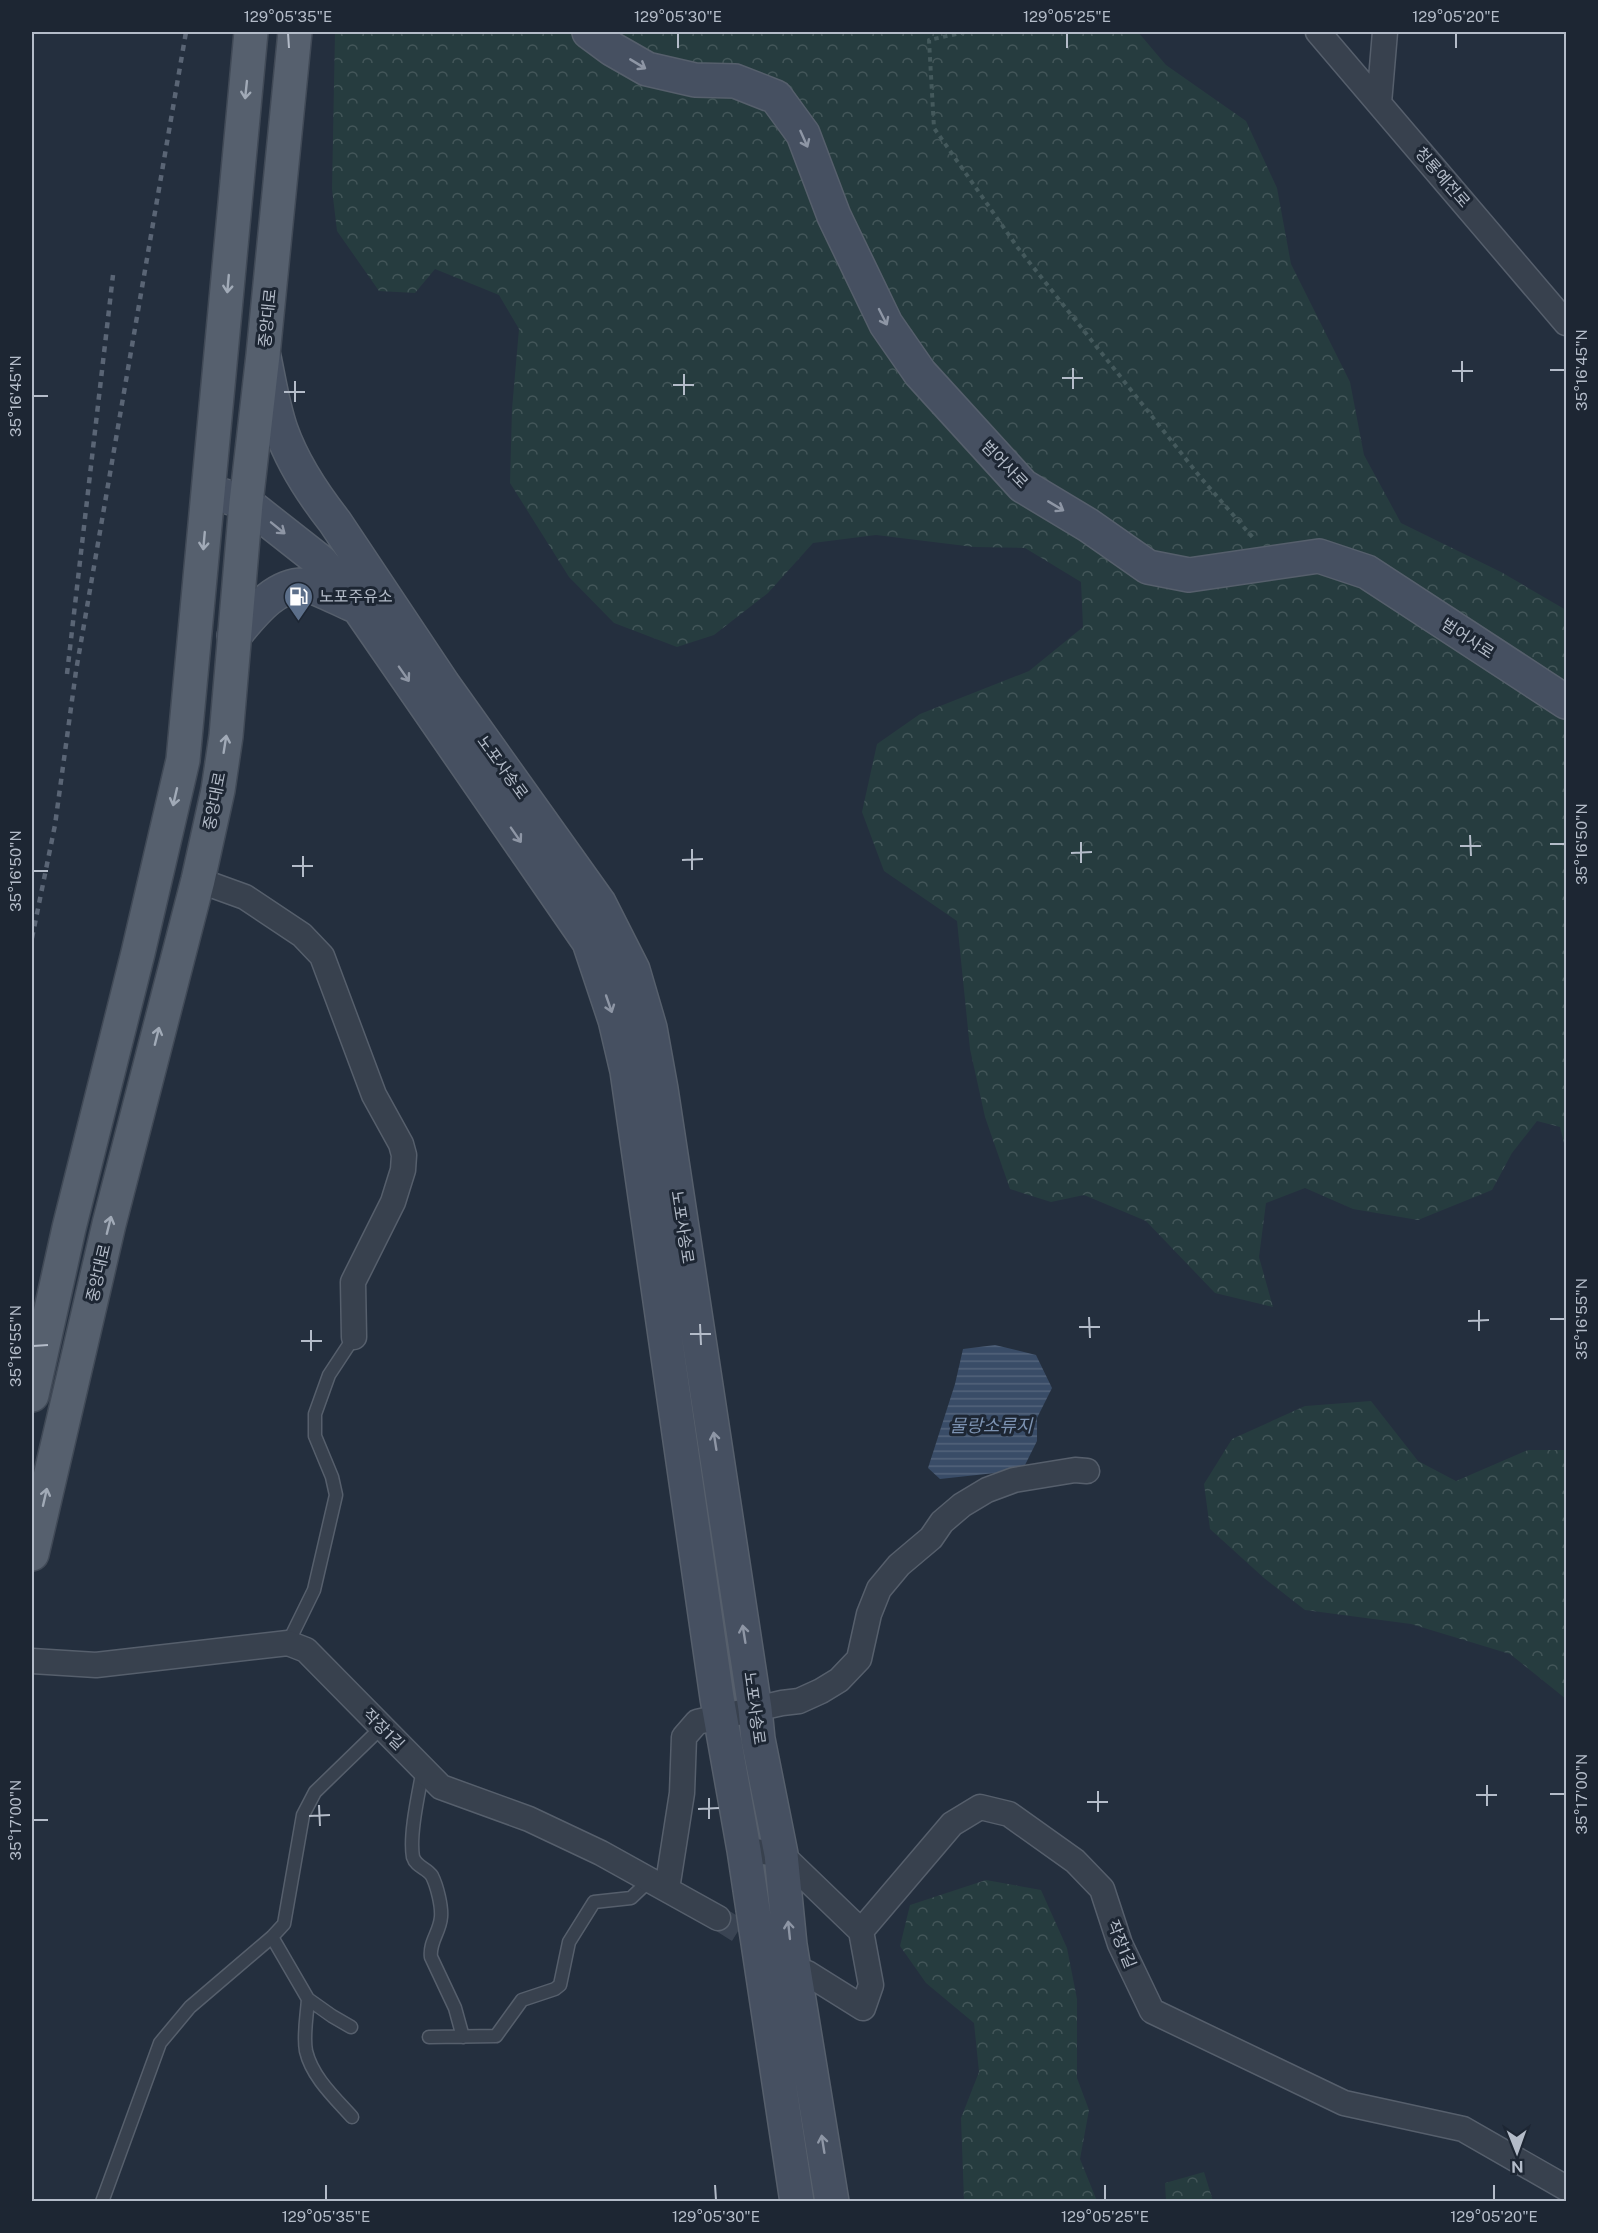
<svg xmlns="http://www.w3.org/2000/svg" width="1598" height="2233" font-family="'Public Sans','Noto Sans KR',sans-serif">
	<defs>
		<pattern id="forest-crowns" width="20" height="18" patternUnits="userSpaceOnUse" patternTransform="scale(1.5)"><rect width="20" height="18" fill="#263c3f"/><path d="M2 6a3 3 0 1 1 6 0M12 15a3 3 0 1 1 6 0" fill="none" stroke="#435659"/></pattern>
		<pattern id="water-rules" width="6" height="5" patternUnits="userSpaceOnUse" patternTransform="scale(1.5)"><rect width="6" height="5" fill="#394c67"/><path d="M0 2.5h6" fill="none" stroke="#53647b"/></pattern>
	</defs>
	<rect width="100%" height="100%" fill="#242f3e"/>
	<!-- forest -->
	<path fill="url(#forest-crowns)" d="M335,32h803l28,33 80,56 31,67 14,76 59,118 14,73 37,68 100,49 65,38v541l-6,-24 -23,-6 -25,32 -20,37 -74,30 -65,-11 -48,-21 -39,15 -7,54 14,50 -58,-14 -69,-72 -62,-26 -33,7 -41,-13 -25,-72 -15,-68 -13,-128 -73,-50 -22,-59 15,-68 43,-30 109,-43 54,-44 -2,-45 -56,-34 -51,-1 -98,-12 -63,8 -45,50 -54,42 -37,12 -63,-24 -45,-46 -59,-94 2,-74 7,-80 -20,-34 -64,-26 -20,24 -36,-2 -42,-60 -5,-42z
		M1371,1401l47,60 38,20 72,-31h38v249l-56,-45 -99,-30 -106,-14 -41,-32 -54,-49 -6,-45 28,-45 73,-33z
		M986,1880l55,10 26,58 10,51v79l12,32 -9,49 17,42h-133l-3,-83 18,-46 -5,-49 -48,-40 -26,-37 10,-41z
		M1204,2172l9,29h-47l-1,-18z"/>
	<!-- water -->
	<path fill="url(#water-rules)" d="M995,1345l41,10 16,33 -15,30v23l-13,26 -20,5 -64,7 -12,-11 27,-84 8,-35z"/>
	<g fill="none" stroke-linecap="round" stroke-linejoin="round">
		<!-- street-tunnel -->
		<path stroke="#3a4453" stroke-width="24" stroke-dasharray="24 12" stroke-linecap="butt" d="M718,1918l48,30"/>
		<defs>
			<path id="lane" d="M288,1643l26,-53 22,-95 -4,-18 -17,-41v-22l14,-39 25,-38
				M423,1769c-4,23 -14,65 -10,88 3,10 14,11 19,19 5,10 10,30 9,41 -1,15 -12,25 -10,40l24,51 8,29
				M272,1937l36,62 24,17 19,11
				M308,1999c-1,16 -5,37 -2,52 6,26 29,47 46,66
				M429,2037l67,-1 26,-36 33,-11 5,-4 9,-43 25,-40 37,-4 19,-18
				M102,2202l58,-159 30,-36 82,-70 12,-13 19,-109 12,-23 67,-65"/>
			<path id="street" d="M1318,32l248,291
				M1379,103l6,-71
				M198,880l47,17 57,38 20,21 52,139 27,49 3,11 -1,15 -10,32 -40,80 1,55
				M32,1661l64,4 192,-22 18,7 135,137 88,32 72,34 117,65
				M744,1850l37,4 80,77
				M667,1889l15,-96 2,-56 13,-15 85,-19 17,-2 22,-10 18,-11 20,-21 10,-45 10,-25 20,-24 32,-27 11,-16 20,-17 25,-15 27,-10 61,-10 12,1
				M861,1931l91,-107 28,-17 29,7 66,47 27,28 18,55 32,67 192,92 119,26 103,59
				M807,1973l56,35 8,-23 -10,-54"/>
			<path id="secondary" d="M589,32l23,17 35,20 48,11 40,1 41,16 27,37 31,82 52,108 34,49 103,113 65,39 60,42 41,8 130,-19 48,16 199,130
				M264,357c5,24 9,50 17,73 12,34 32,64 54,92l108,162 156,219 34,67 17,58 11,61 94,620 3,30 23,115 9,91 42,257
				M209,491l37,12 75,59 37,45 231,335 26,78 12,51 90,627 27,152 53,352
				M234,636c18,-21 40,-52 71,-51 10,1 38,16 48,20"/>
			<path id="primary" d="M32,1395l37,-167 69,-275 45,-193 68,-728
				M32,1554l77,-330 89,-344 20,-90 8,-54 20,-233 17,-148 32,-323"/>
		</defs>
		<!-- lane casing -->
		<use href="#lane" stroke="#565f6c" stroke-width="15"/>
		<!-- street casing -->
		<use href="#street" stroke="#565f6c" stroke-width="27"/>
		<!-- secondary casing -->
		<use href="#secondary" stroke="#565f6c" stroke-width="36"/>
		<!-- primary casing -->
		<use href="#primary" stroke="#414a57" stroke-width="36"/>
		<!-- path -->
		<path stroke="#44595c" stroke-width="4" stroke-dasharray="4.5 4.5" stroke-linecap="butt" d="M965,32l-36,8 5,88 84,120 183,230 54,62"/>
		<!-- lane -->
		<use href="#lane" stroke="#38414e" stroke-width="12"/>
		<!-- street -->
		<use href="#street" stroke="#38414e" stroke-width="24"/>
		<!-- secondary -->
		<use href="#secondary" stroke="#465061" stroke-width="33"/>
		<!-- primary -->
		<use href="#primary" stroke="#56606e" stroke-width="33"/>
		<!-- rail -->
		<path stroke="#5a6575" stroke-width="4.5" stroke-dasharray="6 6" stroke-linecap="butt" d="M67,674l46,-399
			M32,938l23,-113 21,-154 110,-639"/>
	</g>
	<!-- one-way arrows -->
	<defs><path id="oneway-shaft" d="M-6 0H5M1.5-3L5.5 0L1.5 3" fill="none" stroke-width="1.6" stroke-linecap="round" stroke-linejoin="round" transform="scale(1.5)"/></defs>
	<g stroke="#8e96a5">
		<use href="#oneway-shaft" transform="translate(638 64) rotate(31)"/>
		<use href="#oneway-shaft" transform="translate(804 139) rotate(66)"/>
		<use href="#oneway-shaft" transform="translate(883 317) rotate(63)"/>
		<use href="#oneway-shaft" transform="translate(1056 506) rotate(31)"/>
		<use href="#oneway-shaft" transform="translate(278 528) rotate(39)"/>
		<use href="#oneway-shaft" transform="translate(404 674) rotate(55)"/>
		<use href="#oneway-shaft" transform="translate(516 835) rotate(55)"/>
		<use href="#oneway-shaft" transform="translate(609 1004) rotate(71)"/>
		<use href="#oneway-shaft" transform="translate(715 1441) rotate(-99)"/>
		<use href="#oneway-shaft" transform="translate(744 1634) rotate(-99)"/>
		<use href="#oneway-shaft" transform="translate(789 1930) rotate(-96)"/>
		<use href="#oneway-shaft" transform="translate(823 2144) rotate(-99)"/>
	</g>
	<g stroke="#a1aab7">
		<use href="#oneway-shaft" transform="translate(246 90) rotate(96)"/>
		<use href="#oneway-shaft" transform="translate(228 284) rotate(95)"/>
		<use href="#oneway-shaft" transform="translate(204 541) rotate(95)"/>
		<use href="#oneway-shaft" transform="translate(225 744) rotate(-81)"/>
		<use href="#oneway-shaft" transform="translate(175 797) rotate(103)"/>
		<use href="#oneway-shaft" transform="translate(157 1036) rotate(-76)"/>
		<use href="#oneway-shaft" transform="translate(109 1225) rotate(-76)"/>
		<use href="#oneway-shaft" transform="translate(45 1497) rotate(-77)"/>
	</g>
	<!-- ticks -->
	<path fill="none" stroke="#b4bcc9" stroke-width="2" d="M288,33l1,15M678,33v15M1067,33v15M1456,33v15M1462,361v21M1073,368v21M1550,370h15M1452,371h21M684,374v21M1062,378h21M295,381v21M673,385h21M284,392h21M33,396h15M1470,835l1,21M1081,842v21M1550,844h15M1460,846h21M692,849v21M1071,853l21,-1M303,856v21M682,860l21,-1M292,866h21M33,871h15M1479,1310v21M1089,1317l1,21M1550,1319h15M1468,1321l21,-1M700,1324l1,21M1079,1327h21M311,1330v21M690,1334h21M301,1341h21M33,1346l15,-1M1487,1785v21M1098,1791v21M1550,1794h15M1476,1795h21M709,1798v21M1087,1802h21M319,1805l1,21M698,1809l21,-1M309,1816l21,-1M33,1820h15M326,2185v15M715,2185l1,15M1105,2185v15M1494,2185v15"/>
	<!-- icons -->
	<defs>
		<symbol id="fuel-pin" viewBox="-11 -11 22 30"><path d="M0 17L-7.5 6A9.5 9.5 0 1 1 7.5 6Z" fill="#5c6f8a" stroke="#1d2633"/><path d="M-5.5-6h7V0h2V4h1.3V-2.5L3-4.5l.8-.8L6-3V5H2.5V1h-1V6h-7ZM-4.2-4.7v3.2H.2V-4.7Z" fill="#fff"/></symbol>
	</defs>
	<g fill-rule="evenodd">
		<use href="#fuel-pin" x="282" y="580" width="33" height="45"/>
	</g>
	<g text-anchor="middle" stroke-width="6" stroke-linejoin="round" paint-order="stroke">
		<!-- street labels -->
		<g font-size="16" fill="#b4bcc9" stroke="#1d2633">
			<text transform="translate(1443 177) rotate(49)" y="6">청룡예전로</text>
			<text transform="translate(267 318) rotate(-84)" y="6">중앙대로</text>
			<text transform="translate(1005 464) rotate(46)" y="6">범어사로</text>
			<text transform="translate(1468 638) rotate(33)" y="6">범어사로</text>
			<text transform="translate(503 767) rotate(54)" y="6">노포사송로</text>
			<text transform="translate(214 801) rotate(-79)" y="6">중앙대로</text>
			<text transform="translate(683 1227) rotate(81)" y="6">노포사송로</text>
			<text transform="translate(98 1273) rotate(-77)" y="6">중앙대로</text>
			<text transform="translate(755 1708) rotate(82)" y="6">노포사송로</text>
			<text transform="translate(384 1729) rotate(45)" y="6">작장1길</text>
			<text transform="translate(1122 1944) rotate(68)" y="6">작장1길</text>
		</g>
		<!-- poi labels -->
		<g font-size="16" fill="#b4bcc9" stroke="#1d2633" text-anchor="start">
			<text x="319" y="602">노포주유소</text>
		</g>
		<!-- water labels -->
		<g font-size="18" font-style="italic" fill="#7c92b1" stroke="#1d2633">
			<text x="991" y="1432">물랑소류지</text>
		</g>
	</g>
	<!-- border -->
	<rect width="1598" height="2233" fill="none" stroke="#1d2633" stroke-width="66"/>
	<!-- north arrow -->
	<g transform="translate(1517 2152) rotate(179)" stroke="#1d2633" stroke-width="4.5" paint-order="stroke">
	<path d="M0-4.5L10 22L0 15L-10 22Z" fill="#b4bcc9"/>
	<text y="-9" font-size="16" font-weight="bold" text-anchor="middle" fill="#b4bcc9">N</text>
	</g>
	<rect x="33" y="33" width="1532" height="2167" fill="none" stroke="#b4bcc9" stroke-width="2"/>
	<g font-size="15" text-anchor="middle" fill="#b4bcc9">
		<text x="288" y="22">129°05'35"E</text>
		<text x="678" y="22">129°05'30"E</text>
		<text x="1067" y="22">129°05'25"E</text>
		<text x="1456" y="22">129°05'20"E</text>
		<text transform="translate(1582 370) rotate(-90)" y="5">35°16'45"N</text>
		<text transform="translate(16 396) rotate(-90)" y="5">35°16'45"N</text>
		<text transform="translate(1582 844) rotate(-90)" y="5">35°16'50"N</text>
		<text transform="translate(16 871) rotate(-90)" y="5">35°16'50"N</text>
		<text transform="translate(1582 1319) rotate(-90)" y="5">35°16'55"N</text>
		<text transform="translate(16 1346) rotate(-90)" y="5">35°16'55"N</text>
		<text transform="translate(1582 1794) rotate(-90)" y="5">35°17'00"N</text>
		<text transform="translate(16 1820) rotate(-90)" y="5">35°17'00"N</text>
		<text x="326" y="2222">129°05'35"E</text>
		<text x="716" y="2222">129°05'30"E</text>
		<text x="1105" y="2222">129°05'25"E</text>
		<text x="1494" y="2222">129°05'20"E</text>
	</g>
</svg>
